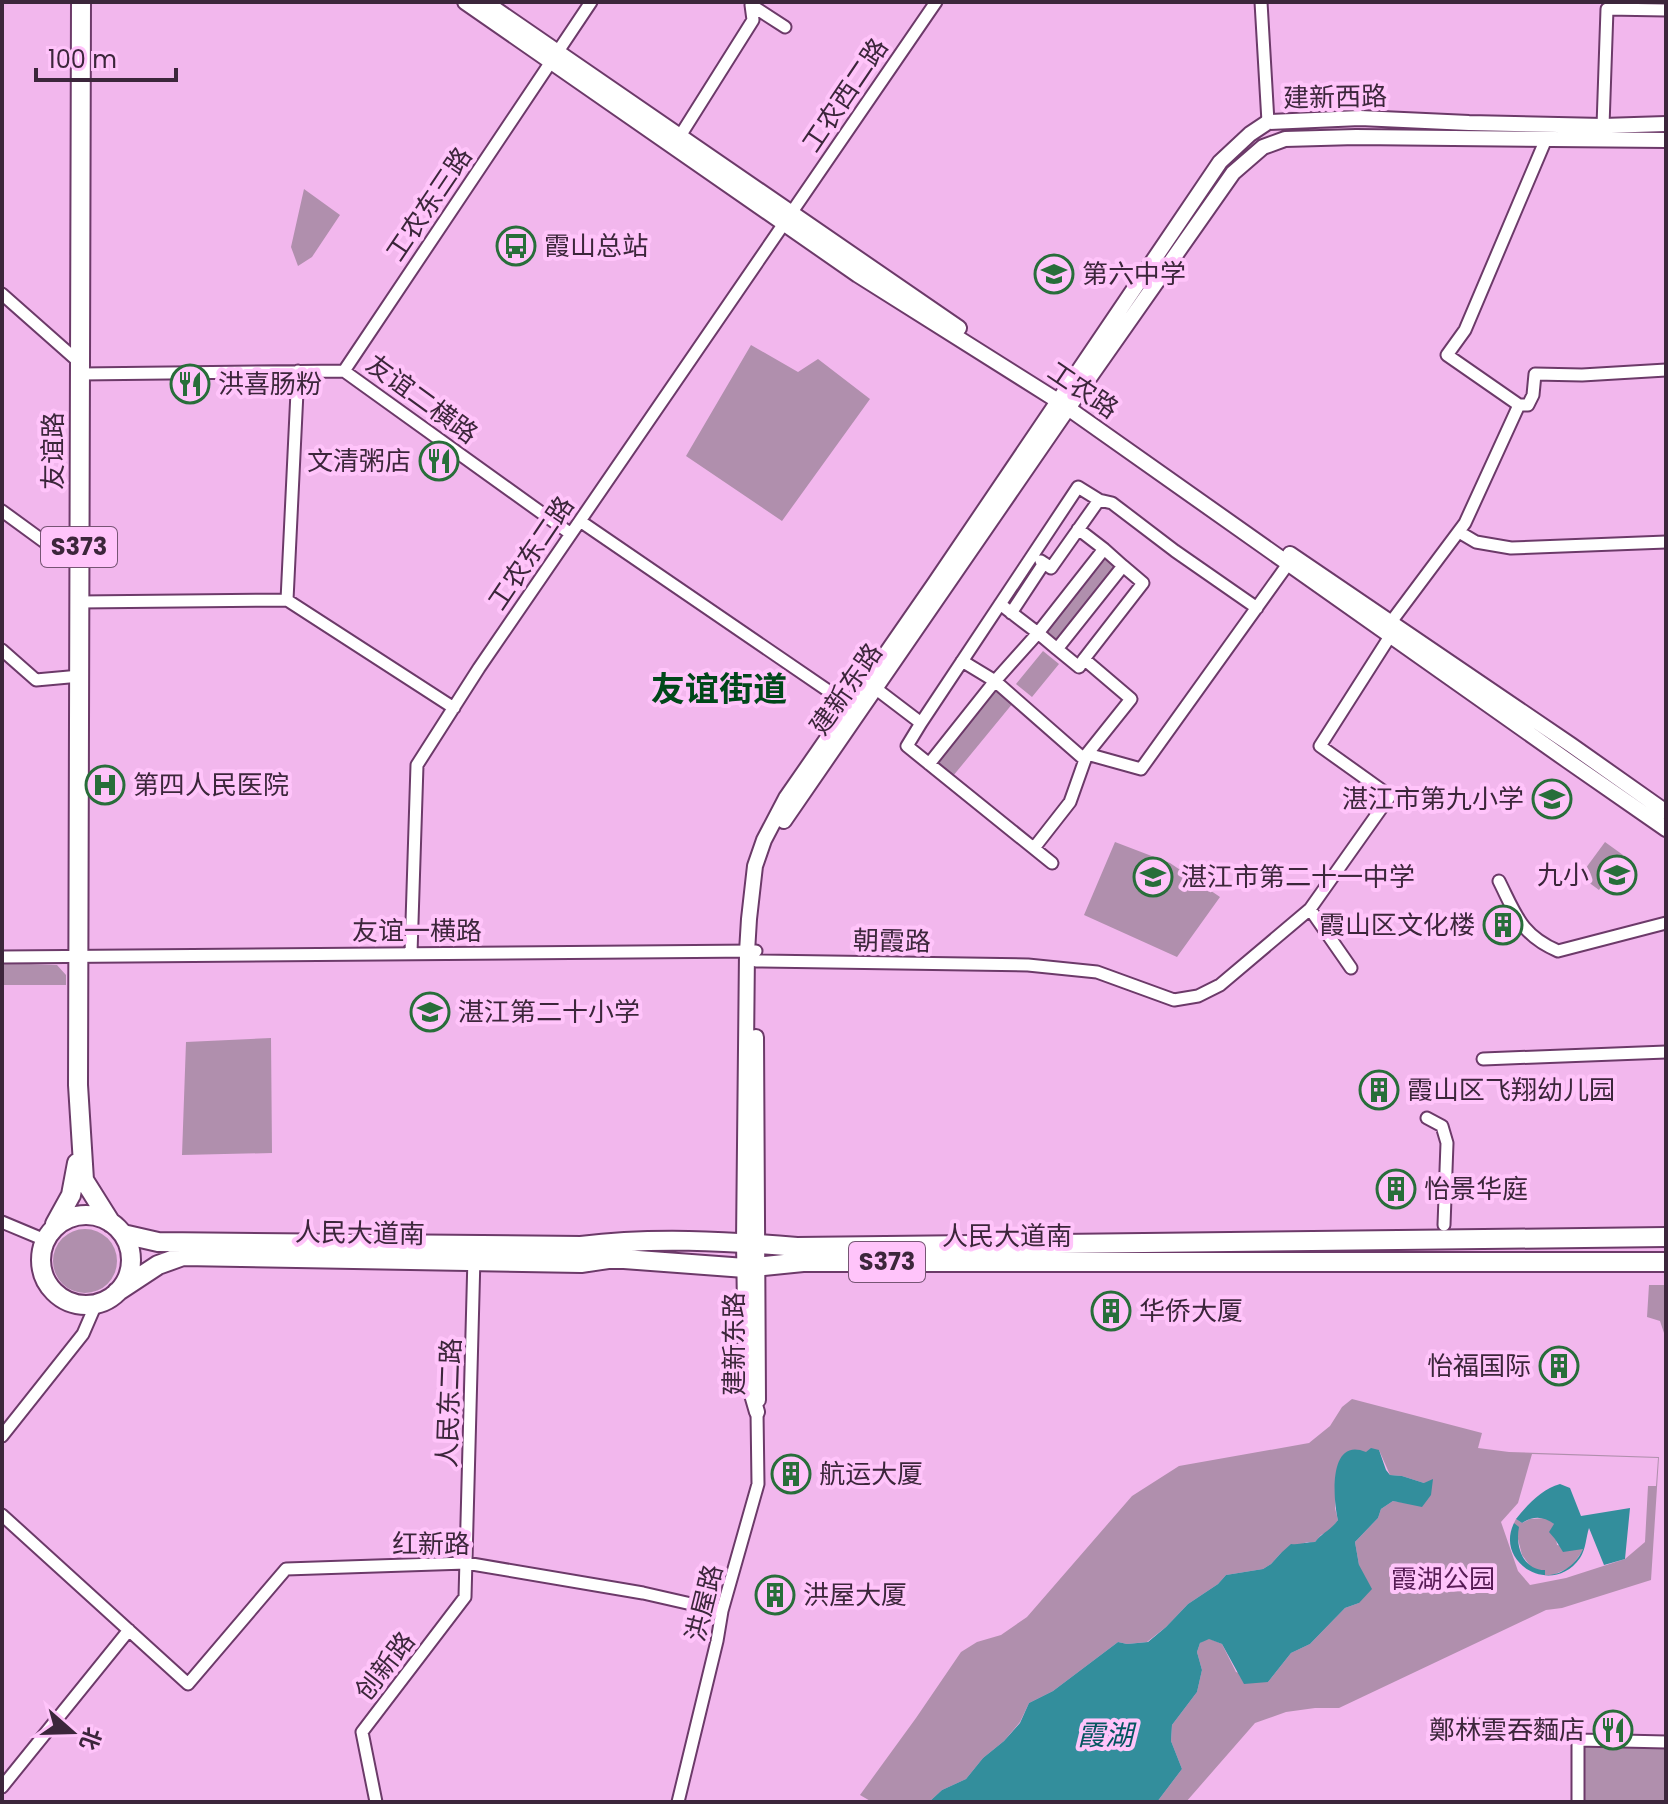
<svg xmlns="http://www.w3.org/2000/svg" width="1668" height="1804" font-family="Poppins,'Noto Sans SC',sans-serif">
	<rect width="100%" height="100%" fill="#f2b7ed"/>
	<!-- green -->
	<path fill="#b08fad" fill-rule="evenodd" d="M304,189l36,26 -28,42 -14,9 -7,-19z
		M751,345l47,27 20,-13 52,40 -88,122 -96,-65z
		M1108,556l13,10 -64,78 -12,-10z
		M1043,651l16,13 -27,33 -16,-13z
		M997,690l16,13 -60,73 -16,-14z
		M1115,842l55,21 50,34 -43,60 -93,-42z
		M1605,842l18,13 -24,35 -19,-14z
		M2,963l55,2 9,10v10h-64z
		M271,1038l1,115 -90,2 4,-113z
		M53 1261a32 32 0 1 1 64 0a32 32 0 1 1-64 0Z
		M1649,1285h17v77l-1,-26 -5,-15 -13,-4z
		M1352,1399l130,34 -4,15 31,4 150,5 -8,123 -89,28 -16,2 -207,98h-24l-29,4 -31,11 -69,79h-29l25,-33 -11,-28 1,-16 25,-33 5,-22 -5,-18 3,-9 8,-5 14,6 14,28 32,10 23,-29 19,-9 35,-36 14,-5v-38l-4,-23 23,-24 3,-9 12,-8 14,2 17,-20 -22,-7 -12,-1 -11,-25 -43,29 -1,29 3,12 -8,11 -9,4 -6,7h-8l-26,11 -10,11 -8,5 -37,6 -8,9 -30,20 -22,23 -19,15 -20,2 -9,-2 -65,49 -24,12 -9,19 -16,19 -21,17 -17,21 -24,11 -13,12h-57l-12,-7 56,-77 45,-66 16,-10 24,-7 26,-18 105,-121 47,-30 130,-23 21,-17 12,-19zM1532,1454l126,4 -2,28h-8l-3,56 -20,17 -59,19 -36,7 -12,-14 -17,-49 17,-19z
		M1546,1518l8,6 3,21 27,4 -13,18 -18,8h-8l-14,-8 -9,-12 -8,-32 2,-4 6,4 8,-4z
		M1578,1740l88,2v60h-88z"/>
	<!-- water -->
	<path fill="#338e9c" d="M1371,1448l8,2 7,20 4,5 12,1 22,7 9,-4 -2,16 -9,12 -29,-6 -12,8 -3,9 -23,24 4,23 13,24 -13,14 -14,5 -35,36 -19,9 -23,29 -24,2 -22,-40 -13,-5 -9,4 -3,9 5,18 -5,22 -25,33 -1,16 11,28 -25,33h-228l13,-12 24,-11 17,-21 21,-17 16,-18 9,-20 24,-12 65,-49 9,2 21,-2 18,-15 22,-23 30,-20 8,-9 37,-6 8,-5 10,-11 10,-9c9,1 15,-2 24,-2 8,-10 15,-11 23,-22 -5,-21 -10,-84 28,-68z
		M1560,1484l10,4 11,28 49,-8 -5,51 -21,6 -15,-37c-3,9 -3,21 -9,30 -27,39 -86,6 -66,-35l5,4c-4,19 4,43 26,43v5c17,1 32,-12 38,-26l-20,3 -8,-13 -6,-7 5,-8c-11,-8 -21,-8 -32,-1l-6,-4c12,-15 26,-30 44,-35z"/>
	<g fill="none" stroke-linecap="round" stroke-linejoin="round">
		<defs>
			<path id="minor" d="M1261,2l7,120
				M751,5l34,22
				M1603,126l4,-117 59,1
				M680,136l73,-116 -2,-15 2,-3
				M2,294l78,69
				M298,371l-11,229 167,108
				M344,371l247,-369
				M80,374l264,-3 227,163
				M1519,405h9l5,-10 2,-21 47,1 84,-5
				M1099,500l13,3 63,48 82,57
				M2,511l48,35 29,10
				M580,521l269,184
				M1459,532l17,10 35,6 155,-6
				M79,602l208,-2
				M1011,613l33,-50 -3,-2
				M1391,622l74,-99 54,-118 -72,-50 18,-25 81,-191
				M1057,649l-19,-16 66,-84 -26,-20
				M2,650l34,30 44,-4
				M1084,659l59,-76 -20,-17
				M962,661l33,20 90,79
				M875,688l46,35 157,-236 21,13 -48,68 -7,-5
				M921,723l-14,23 145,117
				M1087,754l44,-55 -47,-40 -5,8 -22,-18 66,-83 -19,-17
				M929,764l66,-83 43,-48 -38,-29
				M1034,848l36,-46 17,-48 54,15 147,-205
				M1499,881c17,34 22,54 59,70l108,-28
				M1310,909l41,59
				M411,953l6,-188 62,-97 457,-666
				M2,957l754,-6
				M756,961l272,4 69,7 77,28 24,-4 22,-11 90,-76 80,-113 -70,-50 74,-116
				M1483,1059l183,-7
				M1427,1118l15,8 5,17 -3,82
				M2,1222l43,18
				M2,1436l81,-102 13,-30
				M2,1515l186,169 98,-115 180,-6 177,30 79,18
				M1460,1724l106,5 12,11 88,2
				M2,1787l127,-157
				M376,1802l-14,-70 103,-135 9,-340
				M678,1802l39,-161 5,-30 36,-127 -1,-72
				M1578,1802v-62"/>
			<path id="tertiary" d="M465,2l393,273 200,126 510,360 98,68
				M485,2l474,326
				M1290,554l281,191 95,67
				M784,821l287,-417 162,-231 30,-26 22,-8 71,-2 310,3
				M756,1037l2,363
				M757,1412l-11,-38 -2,-132 3,-290 2,-33 6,-53 9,-26 22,-42 149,-215 285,-421 30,-28 18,-12 92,-4 109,5 134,3 63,-2"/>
			<path id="primary" d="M81,2l-3,1083 6,95 27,43
				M41 1260a45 45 0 1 1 90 0a45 45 0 1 1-90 0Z
				M55,1224l16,-29 6,-32
				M123,1234l35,8 423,4c71,-9 145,-5 216,1l869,-10
				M117,1292l41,-27 25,-9 398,7 27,-4h16l121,9 58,-6h863"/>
		</defs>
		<!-- minor casing -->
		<use href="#minor" stroke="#6c3a69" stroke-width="15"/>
		<!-- tertiary casing -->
		<use href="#tertiary" stroke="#6c3a69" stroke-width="18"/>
		<!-- primary casing -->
		<use href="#primary" stroke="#6c3a69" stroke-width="22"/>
		<!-- minor -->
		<use href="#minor" stroke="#fff" stroke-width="11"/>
		<!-- tertiary -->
		<use href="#tertiary" stroke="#fff" stroke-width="14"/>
		<!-- primary -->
		<use href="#primary" stroke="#fff" stroke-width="18"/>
	</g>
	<!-- icons -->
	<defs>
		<symbol id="bus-ring" viewBox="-11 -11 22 22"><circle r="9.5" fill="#ffc4fa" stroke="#286e3a" stroke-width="1.5"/><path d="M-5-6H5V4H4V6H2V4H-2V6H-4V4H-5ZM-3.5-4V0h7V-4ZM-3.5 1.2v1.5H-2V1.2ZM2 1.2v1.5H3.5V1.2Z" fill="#286e3a"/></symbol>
		<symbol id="school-ring" viewBox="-11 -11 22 22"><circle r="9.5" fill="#ffc4fa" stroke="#286e3a" stroke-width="1.5"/><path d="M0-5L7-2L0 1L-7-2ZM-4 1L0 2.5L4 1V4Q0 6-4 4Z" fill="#286e3a"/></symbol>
		<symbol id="restaurant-ring" viewBox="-11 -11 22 22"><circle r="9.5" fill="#ffc4fa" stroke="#286e3a" stroke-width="1.5"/><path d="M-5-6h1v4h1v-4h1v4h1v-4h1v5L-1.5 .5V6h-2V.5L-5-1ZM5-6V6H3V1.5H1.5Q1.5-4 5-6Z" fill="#286e3a"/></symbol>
		<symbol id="hospital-ring" viewBox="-11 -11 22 22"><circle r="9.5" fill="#ffc4fa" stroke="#286e3a" stroke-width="1.5"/><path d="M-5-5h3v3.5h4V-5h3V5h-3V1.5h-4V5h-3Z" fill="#286e3a"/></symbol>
		<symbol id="building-ring" viewBox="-11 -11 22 22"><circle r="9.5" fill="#ffc4fa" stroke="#286e3a" stroke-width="1.5"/><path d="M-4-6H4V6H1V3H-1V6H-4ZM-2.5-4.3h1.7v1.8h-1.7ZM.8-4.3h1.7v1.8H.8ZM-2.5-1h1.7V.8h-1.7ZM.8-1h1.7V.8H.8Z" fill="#286e3a"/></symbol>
	</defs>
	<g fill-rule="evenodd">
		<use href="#bus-ring" x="494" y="224" width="44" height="44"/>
		<use href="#school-ring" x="1032" y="252" width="44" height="44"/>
		<use href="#restaurant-ring" x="168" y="362" width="44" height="44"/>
		<use href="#restaurant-ring" x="417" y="439" width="44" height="44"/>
		<use href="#hospital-ring" x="83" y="763" width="44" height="44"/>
		<use href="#school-ring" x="1530" y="777" width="44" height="44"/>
		<use href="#school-ring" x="1595" y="853" width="44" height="44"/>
		<use href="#school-ring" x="1131" y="855" width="44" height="44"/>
		<use href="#building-ring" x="1481" y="903" width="44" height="44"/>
		<use href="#school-ring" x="408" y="990" width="44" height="44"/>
		<use href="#building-ring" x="1357" y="1068" width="44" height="44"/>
		<use href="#building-ring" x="1374" y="1167" width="44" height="44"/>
		<use href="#building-ring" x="1089" y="1289" width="44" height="44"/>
		<use href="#building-ring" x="1537" y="1344" width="44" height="44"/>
		<use href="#building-ring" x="769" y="1452" width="44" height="44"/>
		<use href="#building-ring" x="753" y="1573" width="44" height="44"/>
		<use href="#restaurant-ring" x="1591" y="1708" width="44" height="44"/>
	</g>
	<g text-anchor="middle" stroke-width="8" stroke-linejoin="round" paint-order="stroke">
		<!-- shield labels -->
		<g fill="#ffc4fa" stroke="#765574" stroke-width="2">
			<rect x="41" y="527" width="76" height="40" rx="6"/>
			<rect x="849" y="1242" width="76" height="40" rx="6"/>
		</g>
		<g font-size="24" font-weight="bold" fill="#3c263b">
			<text x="79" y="555">S373</text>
			<text x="887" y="1270">S373</text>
		</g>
		<!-- street labels -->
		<g font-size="26" fill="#3c263b" stroke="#ffc4fa">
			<text transform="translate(845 95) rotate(-56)" y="9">工农西二路</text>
			<text transform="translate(1335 97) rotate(-1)" y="9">建新西路</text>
			<text transform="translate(429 204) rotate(-56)" y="9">工农东三路</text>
			<text transform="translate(1083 390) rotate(34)" y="9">工农路</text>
			<text transform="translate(422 399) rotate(36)" y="9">友谊二横路</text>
			<text transform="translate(53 451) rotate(-90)" y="9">友谊路</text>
			<text transform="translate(531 553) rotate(-56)" y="9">工农东二路</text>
			<text transform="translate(846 689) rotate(-55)" y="9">建新东路</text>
			<text x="417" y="940">友谊一横路</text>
			<text transform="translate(892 941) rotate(1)" y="9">朝霞路</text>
			<text transform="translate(360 1233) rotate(1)" y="9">人民大道南</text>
			<text x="1007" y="1245">人民大道南</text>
			<text transform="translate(734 1344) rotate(-90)" y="9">建新东路</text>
			<text transform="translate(449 1403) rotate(-88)" y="9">人民东二路</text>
			<text x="431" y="1553">红新路</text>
			<text transform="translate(704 1603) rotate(-76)" y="9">洪屋路</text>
			<text transform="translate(385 1666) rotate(-52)" y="9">创新路</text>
		</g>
		<!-- poi labels -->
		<g font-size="26" fill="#3c263b" stroke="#ffc4fa" text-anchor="start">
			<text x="544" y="255">霞山总站</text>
			<text x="1082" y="283">第六中学</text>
			<text x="218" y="393">洪喜肠粉</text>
			<text x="411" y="470" text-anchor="end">文清粥店</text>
			<text x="133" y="794">第四人民医院</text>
			<text x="1524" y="808" text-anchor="end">湛江市第九小学</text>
			<text x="1589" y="884" text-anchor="end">九小</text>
			<text x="1181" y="886">湛江市第二十一中学</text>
			<text x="1475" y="934" text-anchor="end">霞山区文化楼</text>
			<text x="458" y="1021">湛江第二十小学</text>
			<text x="1407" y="1099">霞山区飞翔幼儿园</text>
			<text x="1424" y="1198">怡景华庭</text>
			<text x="1139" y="1320">华侨大厦</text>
			<text x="1531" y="1375" text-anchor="end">怡福国际</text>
			<text x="819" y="1483">航运大厦</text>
			<text x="803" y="1604">洪屋大厦</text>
			<text x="1585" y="1739" text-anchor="end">鄭林雲吞麵店</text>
		</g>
		<!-- park labels -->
		<g font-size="26" fill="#571b55" stroke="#ffc4fa">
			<text x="1443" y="1588">霞湖公园</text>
		</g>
		<!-- water labels -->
		<g font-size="28" font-style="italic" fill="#04555f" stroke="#ffc4fa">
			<text x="1105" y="1745">霞湖</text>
		</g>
		<!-- district labels -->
		<g font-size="34" font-weight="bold" fill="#00481a" stroke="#ffc4fa">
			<text x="719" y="701">友谊街道</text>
		</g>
	</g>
	<!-- border -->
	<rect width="1668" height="1804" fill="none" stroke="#3c263b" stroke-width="8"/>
	<!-- north arrow -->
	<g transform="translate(72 1732) rotate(110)" stroke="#ffc4fa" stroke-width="6" paint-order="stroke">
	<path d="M0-6L14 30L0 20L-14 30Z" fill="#3c263b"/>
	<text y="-12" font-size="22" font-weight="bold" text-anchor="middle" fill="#3c263b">北</text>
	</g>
	<!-- scale -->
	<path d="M36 68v12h140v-12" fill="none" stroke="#3c263b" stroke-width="4"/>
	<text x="48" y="68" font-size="24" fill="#3c263b" stroke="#ffc4fa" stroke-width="6" paint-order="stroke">100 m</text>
</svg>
